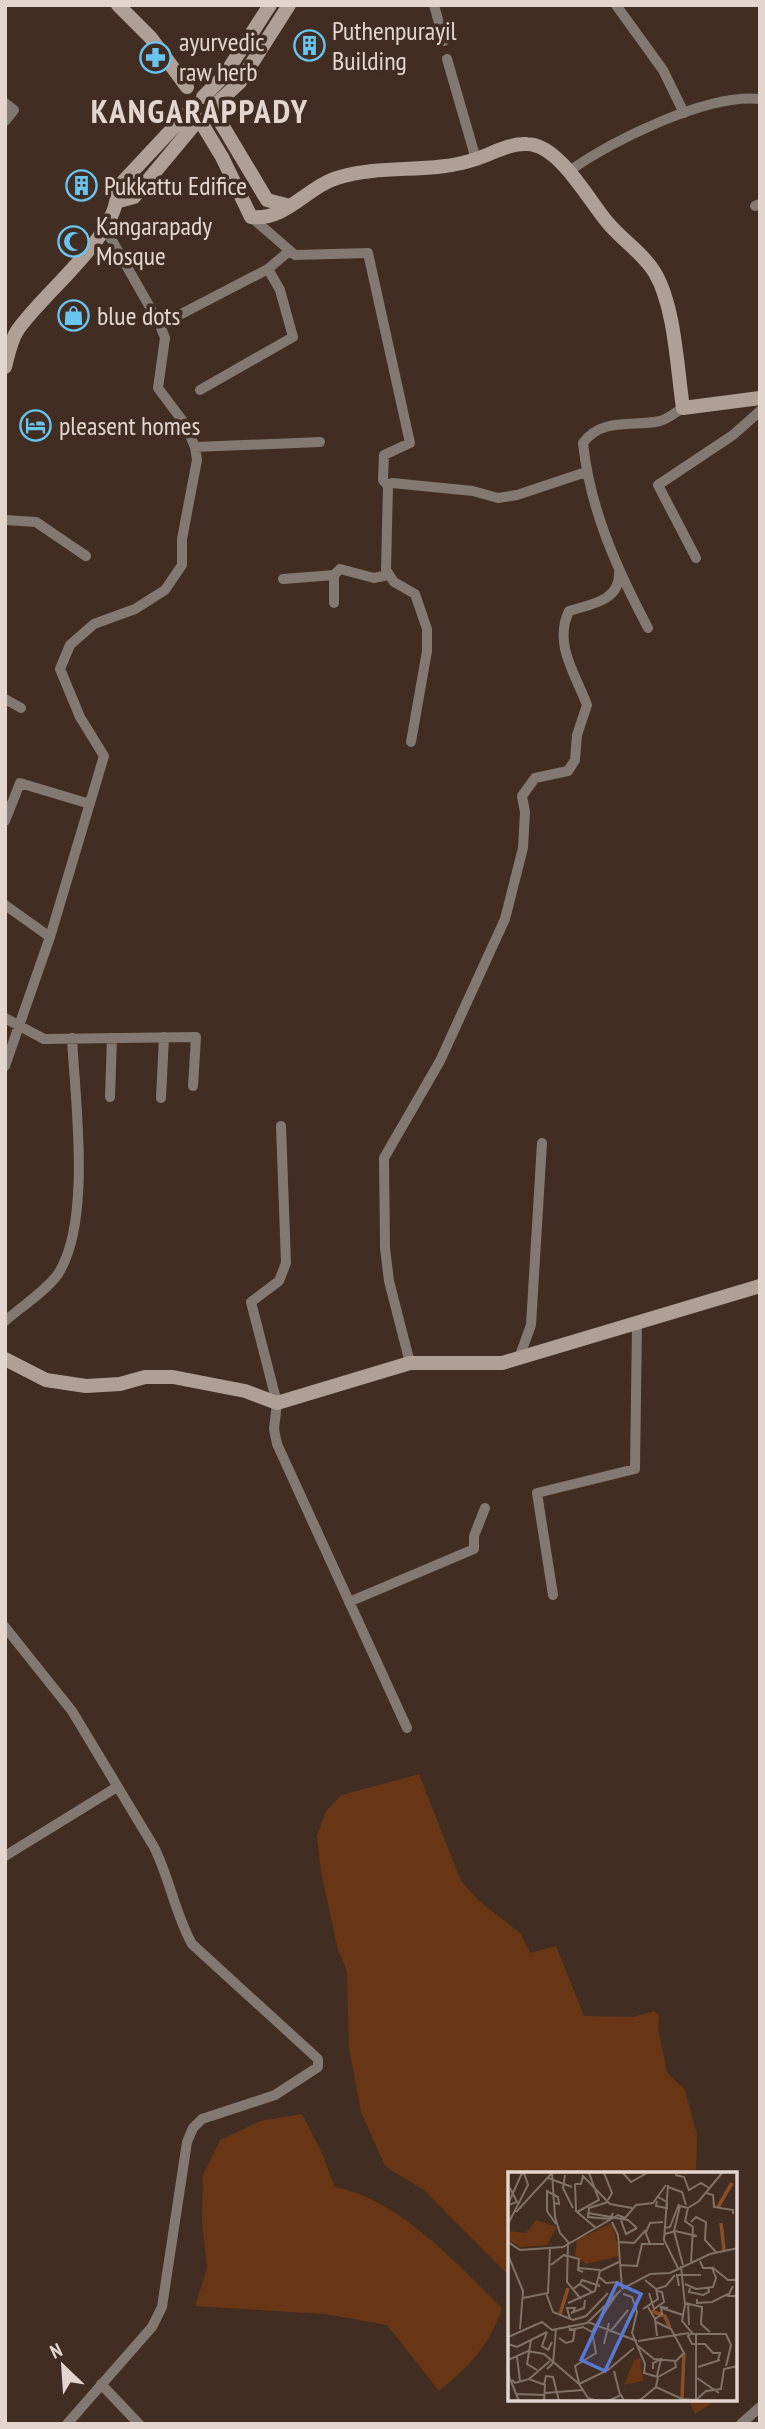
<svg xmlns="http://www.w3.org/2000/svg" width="765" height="2429" font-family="'PT Sans Narrow',sans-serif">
	<rect width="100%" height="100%" fill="#412d21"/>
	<!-- green -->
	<path fill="#683614" d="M419,1774l42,107 17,19 43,34 9,19 26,-7 28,70 49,1 21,-6 5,5 -1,12 9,45 18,17 12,45 -1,38 -186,1 -1,102 -84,-85 -40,-25 -24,-54 -12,-64 -2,-77 -9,-21 -17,-78 -4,-36 9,-25 16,-16z
		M302,2114l19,37 14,36c65,13 121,76 167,121 -12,37 -33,59 -63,83l-52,-66 -62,-11 -130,-8 12,-38 -5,-48 1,-45 17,-35 40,-19z
		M688,2399h30l-23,15z"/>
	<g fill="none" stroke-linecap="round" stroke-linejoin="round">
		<!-- street -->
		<path stroke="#837872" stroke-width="10" d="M434,5l10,36
			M616,5l47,65 21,43
			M447,59l29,100
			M5,103l9,7 -9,11
			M569,171c43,-30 138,-78 191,-72
			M755,206l5,-2
			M251,217l44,38 73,-2 42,190 -26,12 -1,25 5,6
			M160,325l108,-56 20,-17
			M200,390l93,-53 -13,-47 -12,-21
			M195,447l125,-5
			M5,520l31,2 50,34
			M696,558l-38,-73 75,-50 27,-24
			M334,575v28
			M283,579l51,-4 6,-6 34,9 14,-3
			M648,628c-31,-59 -58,-118 -65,-185 19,-26 50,-16 77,-22 8,-2 16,-9 23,-13
			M5,699l16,9
			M411,742l16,-91v-22l-12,-35 -21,-12 -8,-12 2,-84 4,-3 81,8 25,7 19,-3 69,-23
			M5,821l15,-38 70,21
			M5,905l45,32
			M5,1018l39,21 152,-2 -3,49
			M5,1066l45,-129 54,-181 -24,-39 -20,-48 10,-24 24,-21 41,-15 30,-19 17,-25v-26l15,-79 -2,-13 -10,-23 -27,-36 7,-50 -5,-13 -55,-97
			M110,1097l2,-59
			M161,1098l3,-61
			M281,1126l5,137 -7,18 -28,21 26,101 -3,26 3,15 130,284
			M5,1321c16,-14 41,-30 53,-47 34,-53 17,-174 14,-236
			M519,1358l12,-33 11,-182
			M410,1363l-21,-82 -4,-33 -1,-90 56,-97 65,-142 18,-71 2,-36 -3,-16 13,-18 33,-7 7,-11 2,-25 10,-30c-11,-30 -34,-61 -18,-94 22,-7 51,-10 50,-38
			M553,1595l-16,-102 98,-24 2,-145
			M349,1602l125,-53v-13l11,-28
			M5,1627l67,84 82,136c16,32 21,67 38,97l126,115v8l-43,28 -73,24 -9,9 -6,14 -25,165 -10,20 -85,97
			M5,1856l112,-69
			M101,2384l38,40
			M741,2424l19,-17"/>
		<!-- secondary -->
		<path stroke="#b09f95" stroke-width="14" d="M118,5l33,33 36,49
			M289,5l-49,77 -28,26 55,92 23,6
			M203,97l21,-21 46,-71
			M119,201l15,-4 65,-78 23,38 29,60c36,4 56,-31 89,-40 44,-13 93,-3 136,-18 16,-5 33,-16 51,-15 33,1 61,56 81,79 14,17 36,31 47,50 20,34 22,95 28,135l77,-10
			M5,367c3,-12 6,-27 12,-36 25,-38 105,-97 100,-143l72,-77
			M5,1359l41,21 40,6 34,-2 25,-7h28l72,14 32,12 133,-40h92l258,-77"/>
	</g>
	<!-- icons -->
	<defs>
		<symbol id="building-ring" viewBox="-11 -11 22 22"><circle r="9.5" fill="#412d21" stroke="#69c4f0" stroke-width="1.5"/><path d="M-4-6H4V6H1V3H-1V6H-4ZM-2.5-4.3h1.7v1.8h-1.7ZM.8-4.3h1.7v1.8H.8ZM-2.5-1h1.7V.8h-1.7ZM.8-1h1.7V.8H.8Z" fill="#69c4f0"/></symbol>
		<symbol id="pharmacy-ring" viewBox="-11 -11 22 22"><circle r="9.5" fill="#412d21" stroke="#69c4f0" stroke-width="1.5"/><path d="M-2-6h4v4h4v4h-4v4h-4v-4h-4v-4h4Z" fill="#69c4f0"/></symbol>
		<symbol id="mosque-ring" viewBox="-11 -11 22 22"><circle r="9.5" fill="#412d21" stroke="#69c4f0" stroke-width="1.5"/><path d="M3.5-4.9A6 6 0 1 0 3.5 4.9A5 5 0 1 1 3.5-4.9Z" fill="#69c4f0"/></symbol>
		<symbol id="shop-ring" viewBox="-11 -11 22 22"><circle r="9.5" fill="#412d21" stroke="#69c4f0" stroke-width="1.5"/><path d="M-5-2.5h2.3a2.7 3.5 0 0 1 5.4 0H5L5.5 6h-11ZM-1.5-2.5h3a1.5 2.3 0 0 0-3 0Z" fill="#69c4f0"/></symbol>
		<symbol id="hotel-ring" viewBox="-11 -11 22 22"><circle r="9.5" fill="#412d21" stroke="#69c4f0" stroke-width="1.5"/><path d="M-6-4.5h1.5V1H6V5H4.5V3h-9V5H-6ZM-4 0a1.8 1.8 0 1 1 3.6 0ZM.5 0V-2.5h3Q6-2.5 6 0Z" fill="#69c4f0"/></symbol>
	</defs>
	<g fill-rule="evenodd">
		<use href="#building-ring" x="292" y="28" width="35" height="35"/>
		<use href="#pharmacy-ring" x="138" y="40" width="35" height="35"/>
		<use href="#building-ring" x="64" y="168" width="35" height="35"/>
		<use href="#mosque-ring" x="56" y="224" width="35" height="35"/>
		<use href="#shop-ring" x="56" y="298" width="35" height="35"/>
		<use href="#hotel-ring" x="18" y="408" width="35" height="35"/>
	</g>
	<g text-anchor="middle" stroke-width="7" stroke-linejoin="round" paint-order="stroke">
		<!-- poi labels -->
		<g font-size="26" fill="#e4d6cf" stroke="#412d21" text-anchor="start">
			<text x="332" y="40">Puthenpurayil<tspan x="332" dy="30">Building</tspan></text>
			<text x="179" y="51">ayurvedic<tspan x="179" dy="30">raw herb</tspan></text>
			<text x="104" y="195">Pukkattu Edifice</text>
			<text x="96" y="235">Kangarapady<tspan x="96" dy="30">Mosque</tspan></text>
			<text x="97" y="325">blue dots</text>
			<text x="59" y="435">pleasent homes</text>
		</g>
		<!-- district labels -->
		<g font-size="33" font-weight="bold" letter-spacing="2" fill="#e4d6cf" stroke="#412d21">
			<text x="200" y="123">KANGARAPPADY</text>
		</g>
	</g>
	<!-- overview -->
	<g transform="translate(508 2172)">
		<rect width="229" height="229" fill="#412d21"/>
		<path d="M28,48l21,7 -10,18 -27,2 -12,-7v-9l18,2zM104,51l8,33 -34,8 -11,-9 2,-15zM132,186l3,23 -19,4 10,-25z" fill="#683614"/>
		<path fill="none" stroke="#894e26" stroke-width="3.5" d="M210,35l14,-24M213,51l3,27M144,139l13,5 5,12M52,142l8,-26M174,226l2,-45"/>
		<path fill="none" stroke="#827167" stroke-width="2" d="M44,1l3,44 5,16 9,10M96,1l8,20 -4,7M115,1l8,9 16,-9M57,3l-2,13 10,20M167,3l9,2 5,13 12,-7 8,5M40,6l24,9M67,12h6l2,-8 27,28 22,4M67,12l1,27 20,17M160,13l-4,55 14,28M160,15l14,5 4,13M198,21l7,2 1,12 19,3v4M149,29l-1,5 11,2v-6l-9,-5M100,30l-19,6 -1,9 22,2 3,-6M46,31l5,1 -1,-7 -11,-6v20l9,13M0,32l14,-31M0,33l9,-3 -7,-14M180,36l-3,13 8,6 -2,36M8,40l36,-39M69,40l22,-12 -10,-27M80,41l40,7 9,8M113,48l5,14 11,-6M104,50l6,13 4,54M183,50l5,-5 10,5 -1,18 11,12M0,52l20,-39 -4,-12M157,56l5,-1 9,-23M138,60l4,-9 13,-1M157,62l10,-3 22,5M0,70l12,8 43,-3 55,-32 7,3 11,-13 17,-2 13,-18M111,70l15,1 11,-12 5,13h14M60,71l-1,39 14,17M0,83l15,36 -3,38M60,84l11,3 -1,11 5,2M43,93l13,-10 5,2M112,93l17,1 5,-22h8M175,93l-9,-34 6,-25 8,2 11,-7 23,-28M173,94l4,39 -3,16 11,13h33l5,11 -5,21M204,95l16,13h10M71,96l21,2M90,104l8,7 13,-1M72,112l2,-4 18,6M177,112l11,5 17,-2 3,-9 -4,-10h-9l-3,-7M171,114l-2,-11h24M225,114l-5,10h10M182,116l-1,4 14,3 6,-3 -1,-5M65,117l7,-5 12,8M114,117l28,-15 20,-1 40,-19 28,-6M148,117l10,-3 9,-11M38,121l7,19 20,8 13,-4 22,-23M141,121l5,16 10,-7 -2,-10 -5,-1M115,122l9,3 5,15 -5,21 13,31 -1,9 14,4 -2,10M15,126l25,-5 2,-45M189,127v4l15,-1 16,-8M60,131l27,-12 5,-20 19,-9M177,131l17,4 -1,17 9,8M180,131l1,22M140,135l7,12 2,17M154,136l21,7M135,137l15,-10 -2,-10 -11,-9M63,141l13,-5 1,-8M62,147l-3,-11h8l-2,4M147,147l7,-5 -1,-7 7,1M80,150l49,19M61,153l1,5 13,-3 9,5M88,153l21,-31M39,160l-5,14 6,4 4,-8M102,160l18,-22M184,161l-4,3 4,8h13l8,9h7l-2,7M0,165l34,-15 10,8 35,-7 34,-33M51,166l7,5 7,-2 2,-13M23,168l-4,24 10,6M130,169l51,-8M0,172l9,3 30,-15M96,172l5,-21M130,174l16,13 22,2 8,-8 -13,-24 -15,-7M9,185l3,24M0,188l20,-9 16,3 35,30 9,14 10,3M190,195l22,-7M39,197l6,-6 3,-34M145,197v-6l8,-4 -4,17M106,199l6,24M0,202l11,27M150,205l18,-10 -1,-5M189,206l22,15M21,207l21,-18M4,208l3,3 14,-4 16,6 -1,16M71,211l-4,-17 21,-13 -4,-21 4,-7M71,212l29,-14 26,-22M36,213l2,-9 7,1 6,24M37,221l38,-3M8,222l29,1M188,227v-65M100,229l13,-6 3,6M131,229l17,-14 26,12 14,1 10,-9 15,-2 3,-20 14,-3"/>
		<path fill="#5977d5" fill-opacity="0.15" stroke="#5977d5" stroke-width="3.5" d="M109,111l24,11 -36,77 -24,-11z"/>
		<rect width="229" height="229" fill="none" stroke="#e4d6cf" stroke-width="3.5"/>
	</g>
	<!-- border -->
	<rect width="765" height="2429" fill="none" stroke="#e4d6cf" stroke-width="14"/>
	<!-- north arrow -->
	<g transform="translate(63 2366) rotate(335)" stroke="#412d21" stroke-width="5" paint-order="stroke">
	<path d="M0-5L12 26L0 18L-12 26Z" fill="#e4d6cf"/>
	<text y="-10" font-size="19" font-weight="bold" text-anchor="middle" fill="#e4d6cf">N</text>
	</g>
</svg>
